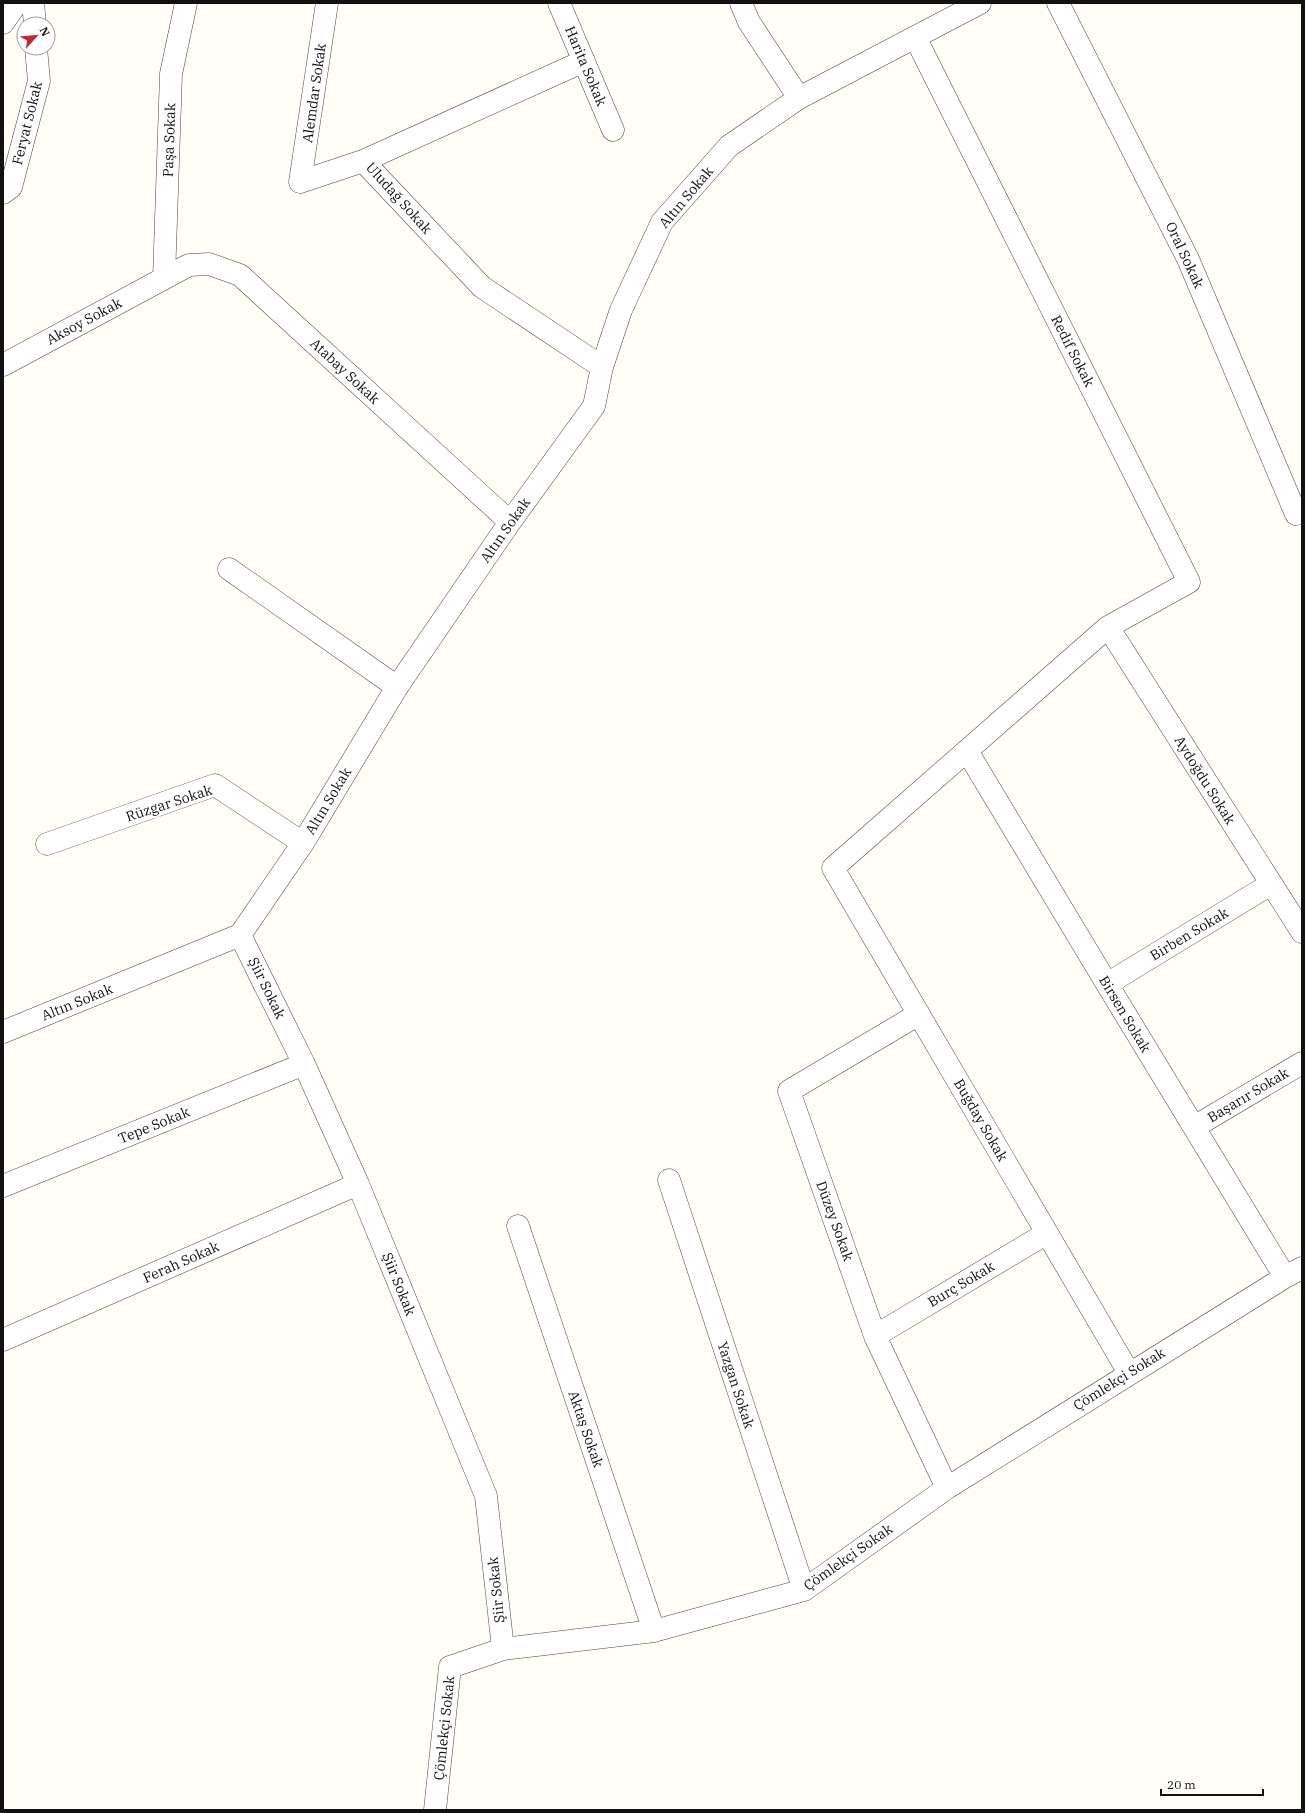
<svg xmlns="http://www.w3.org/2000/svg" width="1305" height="1813" font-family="'IBM Plex Serif',serif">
	<rect width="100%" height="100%" fill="#fffdf5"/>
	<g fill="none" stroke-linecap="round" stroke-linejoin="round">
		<defs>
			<path id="minor" d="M33,3l2,21
				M327,3l-27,179 63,-21
				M559,3l54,127
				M741,3l8,19 50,76
				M1058,3l130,256 108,255
				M3,23l14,-20
				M915,37l274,545 -81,45 -275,241 296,505
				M584,61l-221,100 119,126 120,80
				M3,193l8,-6 28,-106 -3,-33
				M164,278l7,-204 15,-71
				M3,365l186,-100 20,-1 31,11 270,247
				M229,569l168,118
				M1108,627l194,305
				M967,751l140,233 178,293
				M47,844l168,-59 88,58
				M240,935l64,129 54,120 128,312 17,153
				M1107,984l164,-100
				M919,1014l-130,77 86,245 72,152
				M3,1032l237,-97 63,-92 94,-156 113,-165 84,-116 8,-39 19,-57 41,-88 67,-76 70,-48 181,-95
				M1194,1127l108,-64
				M669,1180l135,410
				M3,1186l301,-122
				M518,1226l136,405
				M875,1336l172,-103
				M3,1340l355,-156
				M435,1810l15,-143 53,-18 151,-18 150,-41 143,-102 338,-211 17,-9"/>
		</defs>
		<!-- minor casing -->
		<use href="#minor" stroke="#444" stroke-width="23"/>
		<!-- minor -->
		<use href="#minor" stroke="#fff" stroke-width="22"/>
	</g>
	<g text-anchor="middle" stroke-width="4" stroke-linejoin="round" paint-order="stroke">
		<!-- street labels -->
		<g font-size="14" fill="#111" stroke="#fff">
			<text transform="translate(586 66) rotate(67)" y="5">Harita Sokak</text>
			<text transform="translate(314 93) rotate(-82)" y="5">Alemdar Sokak</text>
			<text transform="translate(27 123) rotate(-76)" y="5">Feryat Sokak</text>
			<text transform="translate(169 140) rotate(-88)" y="5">Paşa Sokak</text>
			<text transform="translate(686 197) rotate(-50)" y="5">Altın Sokak</text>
			<text transform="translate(399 198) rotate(48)" y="5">Uludağ Sokak</text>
			<text transform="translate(1185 255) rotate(65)" y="5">Oral Sokak</text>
			<text transform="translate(84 321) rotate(-28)" y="5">Aksoy Sokak</text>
			<text transform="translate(1073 351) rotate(63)" y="5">Redif Sokak</text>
			<text transform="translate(345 371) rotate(43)" y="5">Atabay Sokak</text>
			<text transform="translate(505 530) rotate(-55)" y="5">Altın Sokak</text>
			<text transform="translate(1205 780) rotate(58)" y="5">Aydoğdu Sokak</text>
			<text transform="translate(328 801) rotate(-59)" y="5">Altın Sokak</text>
			<text transform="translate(169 803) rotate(-18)" y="5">Rüzgar Sokak</text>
			<text transform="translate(1189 934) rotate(-31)" y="5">Birben Sokak</text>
			<text transform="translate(267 988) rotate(64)" y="5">Şiir Sokak</text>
			<text transform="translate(77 1002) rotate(-22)" y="5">Altın Sokak</text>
			<text transform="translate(1125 1014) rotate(59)" y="5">Birsen Sokak</text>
			<text transform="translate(1248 1095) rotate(-31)" y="5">Başarır Sokak</text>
			<text transform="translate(981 1120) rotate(60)" y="5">Buğday Sokak</text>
			<text transform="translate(154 1125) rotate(-22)" y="5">Tepe Sokak</text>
			<text transform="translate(835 1221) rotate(70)" y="5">Düzey Sokak</text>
			<text transform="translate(181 1262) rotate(-24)" y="5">Ferah Sokak</text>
			<text transform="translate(399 1284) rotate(68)" y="5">Şiir Sokak</text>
			<text transform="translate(961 1284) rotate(-31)" y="5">Burç Sokak</text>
			<text transform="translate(1119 1379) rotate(-32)" y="5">Çömlekçi Sokak</text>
			<text transform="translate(736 1385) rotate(72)" y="5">Yazgan Sokak</text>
			<text transform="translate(586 1429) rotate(71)" y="5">Aktaş Sokak</text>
			<text transform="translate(848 1557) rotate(-35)" y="5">Çömlekçi Sokak</text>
			<text transform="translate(496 1590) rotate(-96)" y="5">Şiir Sokak</text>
			<text transform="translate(444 1728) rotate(-84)" y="5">Çömlekçi Sokak</text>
		</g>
	</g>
	<!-- border -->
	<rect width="1305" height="1813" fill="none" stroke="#111111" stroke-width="8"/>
	<!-- north arrow -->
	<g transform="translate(36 36) rotate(63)"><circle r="19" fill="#ffffff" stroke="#a0a0a0"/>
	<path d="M0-3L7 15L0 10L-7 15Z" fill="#c4262e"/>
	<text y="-6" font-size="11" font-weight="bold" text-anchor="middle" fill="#111111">N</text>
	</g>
	<!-- scale -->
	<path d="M1161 1789v6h102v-6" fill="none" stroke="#111111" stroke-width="2"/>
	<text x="1167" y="1789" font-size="12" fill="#111111" stroke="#ffffff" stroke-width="3" paint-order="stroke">20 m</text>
</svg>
